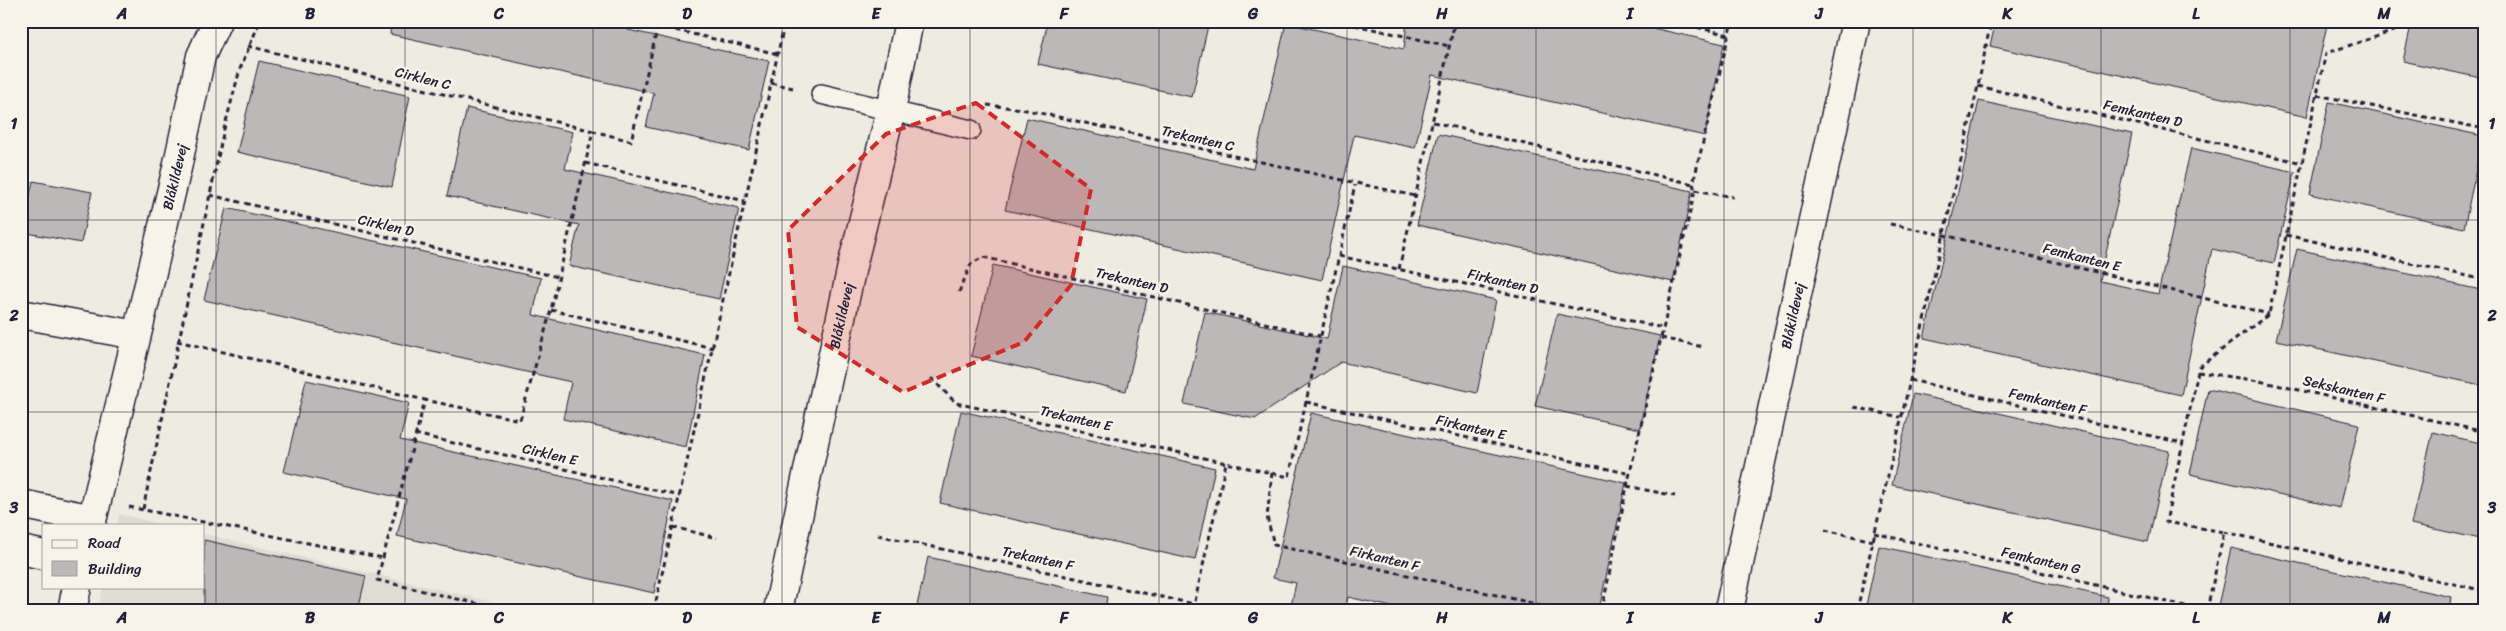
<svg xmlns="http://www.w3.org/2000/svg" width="2506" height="631" font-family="Sriracha,sans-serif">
	<rect width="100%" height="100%" fill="#eeebe1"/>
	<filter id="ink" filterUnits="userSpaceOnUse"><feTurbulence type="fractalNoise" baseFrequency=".02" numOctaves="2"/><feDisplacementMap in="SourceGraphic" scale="10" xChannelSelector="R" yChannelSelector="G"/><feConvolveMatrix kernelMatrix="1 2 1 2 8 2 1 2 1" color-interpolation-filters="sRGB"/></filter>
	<g filter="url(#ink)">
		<!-- built -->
		<path fill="#dfdcd4" d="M119,514l45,11h-47z
			M204,534l323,76h-429l5,-23h101z"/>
		<!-- building -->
		<path fill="#bbb8b7" stroke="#22223b" d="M391,21h239l-2,9 141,31 -20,89 -103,-23 8,-34 -264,-59z
			M1048,21h161l-17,76 -154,-33z
			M1407,21h214l103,23 -19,92 -273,-61 -17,73 -61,-13 -32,145 -317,-70 22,-92 226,51 33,-146 118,26z
			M1996,21h315l16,4 -20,92 -317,-71z
			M2412,21h73v58l-82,-18z
			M259,61l151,35 -18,91 -155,-35z
			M1979,101l153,33 -32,147 58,13 33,-146 104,24 -21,91 -62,-14 -31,146 -257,-57z
			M2329,102l154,34 -19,92 -154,-34z
			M467,108l106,24 -8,37 174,39 -20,91 -150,-33 10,-41 -132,-29z
			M1438,134l254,57 -19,91 -256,-57z
			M33,181l59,11 -11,51 -59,-11z
			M226,208l315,70 -8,37 172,40 -19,92 -123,-28 8,-37 -367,-82z
			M2297,249l188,42v95l-209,-46z
			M993,265l154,34 -21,92 -155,-35z
			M1343,266l153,34 -19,93 -136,-31 -86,57 -71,-15 21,-92 122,27z
			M1557,314l103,22 -20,93 -105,-23z
			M306,380l103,23 -9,37 273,61 -19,92 -257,-57 9,-37 -122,-27z
			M2208,389l151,35 -19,84 -150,-34z
			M1913,394l256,57 -21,91 -256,-57z
			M961,411l254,57 -20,92 -255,-57z
			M1311,413l315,70 -27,127h-194l-57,-13 -3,13h-55l6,-27 -23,-5z
			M2433,432l52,12v96l-74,-16z
			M204,540l162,36 -8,34h-154z
			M1879,546l229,51 -1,13h-242z
			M2231,548l220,49 -2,13h-232z
			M928,557l179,40 -2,13h-189z"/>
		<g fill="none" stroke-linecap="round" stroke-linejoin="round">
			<defs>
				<path id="service" d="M821,94l150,36"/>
				<g id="minor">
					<path d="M21,314l115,21"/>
					<path d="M21,504l71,15"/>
					<path id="s1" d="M91,525l86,-357 24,-112 16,-35"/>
					<path d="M21,550l23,5"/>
					<path d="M72,610l5,-23"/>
					<path id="s2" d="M778,610l74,-344 39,-156 18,-89"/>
					<path id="s3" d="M1729,610l127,-589"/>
				</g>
			</defs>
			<!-- service casing -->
			<use href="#service" stroke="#22223b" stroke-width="22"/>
			<!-- minor casing -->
			<use href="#minor" stroke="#22223b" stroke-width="31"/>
			<!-- path -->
			<path stroke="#22223b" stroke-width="3" stroke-dasharray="5 4" stroke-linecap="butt" d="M1337,21l112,25
				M1671,21l58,14
				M2347,21l46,10
				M658,26l120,28
				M248,46l345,85
				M771,83l22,5
				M1978,86l324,77
				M2317,95l168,34
				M987,105l35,4 393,87
				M1433,122l260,62
				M585,163l160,38
				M1695,190l38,7
				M210,195l348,82
				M1890,224l54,11 325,79
				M2286,235l199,45
				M1339,256l324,72
				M1399,269l56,-248
				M959,292l12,-28 12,-7 337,79
				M551,310l162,38
				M1661,338l42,9
				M177,341l248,59
				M2198,372l61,9 226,51
				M931,378l25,25 270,60
				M1910,380l272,63
				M1306,402l325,72
				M1854,407l46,10
				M415,434l265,62
				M1272,473l-5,44 7,28 289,65
				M1627,486l48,10
				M129,507l254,51
				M143,509l81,-380 16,-60 20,-48
				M673,527l44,11
				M1825,530l48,11
				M2224,532l261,59
				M1874,533l328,77
				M878,535l316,69
				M504,610l-127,-30 48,-180 95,20 31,-110 42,-179 38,10 28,-120
				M654,610l131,-589
				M1193,610l33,-147 63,14 66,-292
				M1602,610l25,-124 68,-296 -2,-6 39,-163
				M1857,610l121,-524 13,-65
				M2207,610l17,-78 -58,-10 33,-155 70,-53 57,-261 68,-22 3,-10"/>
			<!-- service -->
			<use href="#service" stroke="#f7f3e8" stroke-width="19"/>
			<!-- minor -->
			<use href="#minor" stroke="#f7f3e8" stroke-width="28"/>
		</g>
	</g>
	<!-- marked area -->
	<path fill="#d62828" fill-opacity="0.2" stroke="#d62828" stroke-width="4" stroke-dasharray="10 6" stroke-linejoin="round" d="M976,103l115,86 -20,96 -47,57 -121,50 -106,-65 -9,-97 98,-96z"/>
	<!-- grid -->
	<path fill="none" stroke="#22223b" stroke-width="1" stroke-opacity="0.55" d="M216,21v589M405,21v589M593,21v589M782,21v589M970,21v589M1159,21v589M1347,21v589M1536,21v589M1724,21v589M1913,21v589M2101,21v589M2290,21v589M21,220h2464M21,412h2464"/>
	<g text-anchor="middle" stroke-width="5" stroke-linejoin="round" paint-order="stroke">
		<!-- street labels -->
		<g font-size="14" fill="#22223b" stroke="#f7f3e8">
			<text transform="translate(423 78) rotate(14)" y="5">Cirklen C</text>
			<text transform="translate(2143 113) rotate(13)" y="5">Femkanten D</text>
			<text transform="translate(1198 138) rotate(13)" y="5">Trekanten C</text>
			<text dy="5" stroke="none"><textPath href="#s1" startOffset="358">Blåkildevej</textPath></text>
			<text transform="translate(386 225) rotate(13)" y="5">Cirklen D</text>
			<text transform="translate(2082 257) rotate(14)" y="5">Femkanten E</text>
			<text transform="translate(1132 280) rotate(13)" y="5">Trekanten D</text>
			<text transform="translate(1503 281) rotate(13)" y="5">Firkanten D</text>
			<text dy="5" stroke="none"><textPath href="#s2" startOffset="301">Blåkildevej</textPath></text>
			<text dy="5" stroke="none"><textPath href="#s3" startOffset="301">Blåkildevej</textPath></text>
			<text transform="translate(2344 389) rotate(13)" y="5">Sekskanten F</text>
			<text transform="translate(2048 401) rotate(13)" y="5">Femkanten F</text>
			<text transform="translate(1076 418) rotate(13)" y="5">Trekanten E</text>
			<text transform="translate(1471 427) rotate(13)" y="5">Firkanten E</text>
			<text transform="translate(550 454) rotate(13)" y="5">Cirklen E</text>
			<text transform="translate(1038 558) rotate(12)" y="5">Trekanten F</text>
			<text transform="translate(1385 558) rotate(13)" y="5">Firkanten F</text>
			<text transform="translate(2041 560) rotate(13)" y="5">Femkanten G</text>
		</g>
	</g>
	<!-- margin -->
	<rect width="2506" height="631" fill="none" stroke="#f7f3e8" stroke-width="55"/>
	<!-- legend -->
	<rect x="42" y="524" width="162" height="65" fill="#f7f3e8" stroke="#a29fa3"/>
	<rect x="52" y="540" width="25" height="8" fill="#f7f3e8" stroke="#a29fa3"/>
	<text x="88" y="548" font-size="15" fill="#22223b">Road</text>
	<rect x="52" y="561" width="25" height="15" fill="#bbb8b7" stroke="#a29fa3"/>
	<text x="88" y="574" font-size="15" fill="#22223b">Building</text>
	<rect x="28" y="28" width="2450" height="576" fill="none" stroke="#22223b" stroke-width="2"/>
	<g font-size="16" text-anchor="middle" font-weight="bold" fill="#22223b">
		<text x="122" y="19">A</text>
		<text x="310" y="19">B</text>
		<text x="499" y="19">C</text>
		<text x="687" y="19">D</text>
		<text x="876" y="19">E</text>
		<text x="1064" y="19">F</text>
		<text x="1253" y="19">G</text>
		<text x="1442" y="19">H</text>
		<text x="1630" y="19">I</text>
		<text x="1819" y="19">J</text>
		<text x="2007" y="19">K</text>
		<text x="2196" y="19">L</text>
		<text x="2384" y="19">M</text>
		<text x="14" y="129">1</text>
		<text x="2492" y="129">1</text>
		<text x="14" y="321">2</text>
		<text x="2492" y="321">2</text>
		<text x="14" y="513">3</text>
		<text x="2492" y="513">3</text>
		<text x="122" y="623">A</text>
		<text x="310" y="623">B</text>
		<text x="499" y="623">C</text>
		<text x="687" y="623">D</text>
		<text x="876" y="623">E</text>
		<text x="1064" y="623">F</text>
		<text x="1253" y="623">G</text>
		<text x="1442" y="623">H</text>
		<text x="1630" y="623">I</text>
		<text x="1819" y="623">J</text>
		<text x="2007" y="623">K</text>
		<text x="2196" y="623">L</text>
		<text x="2384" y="623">M</text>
	</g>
</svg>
